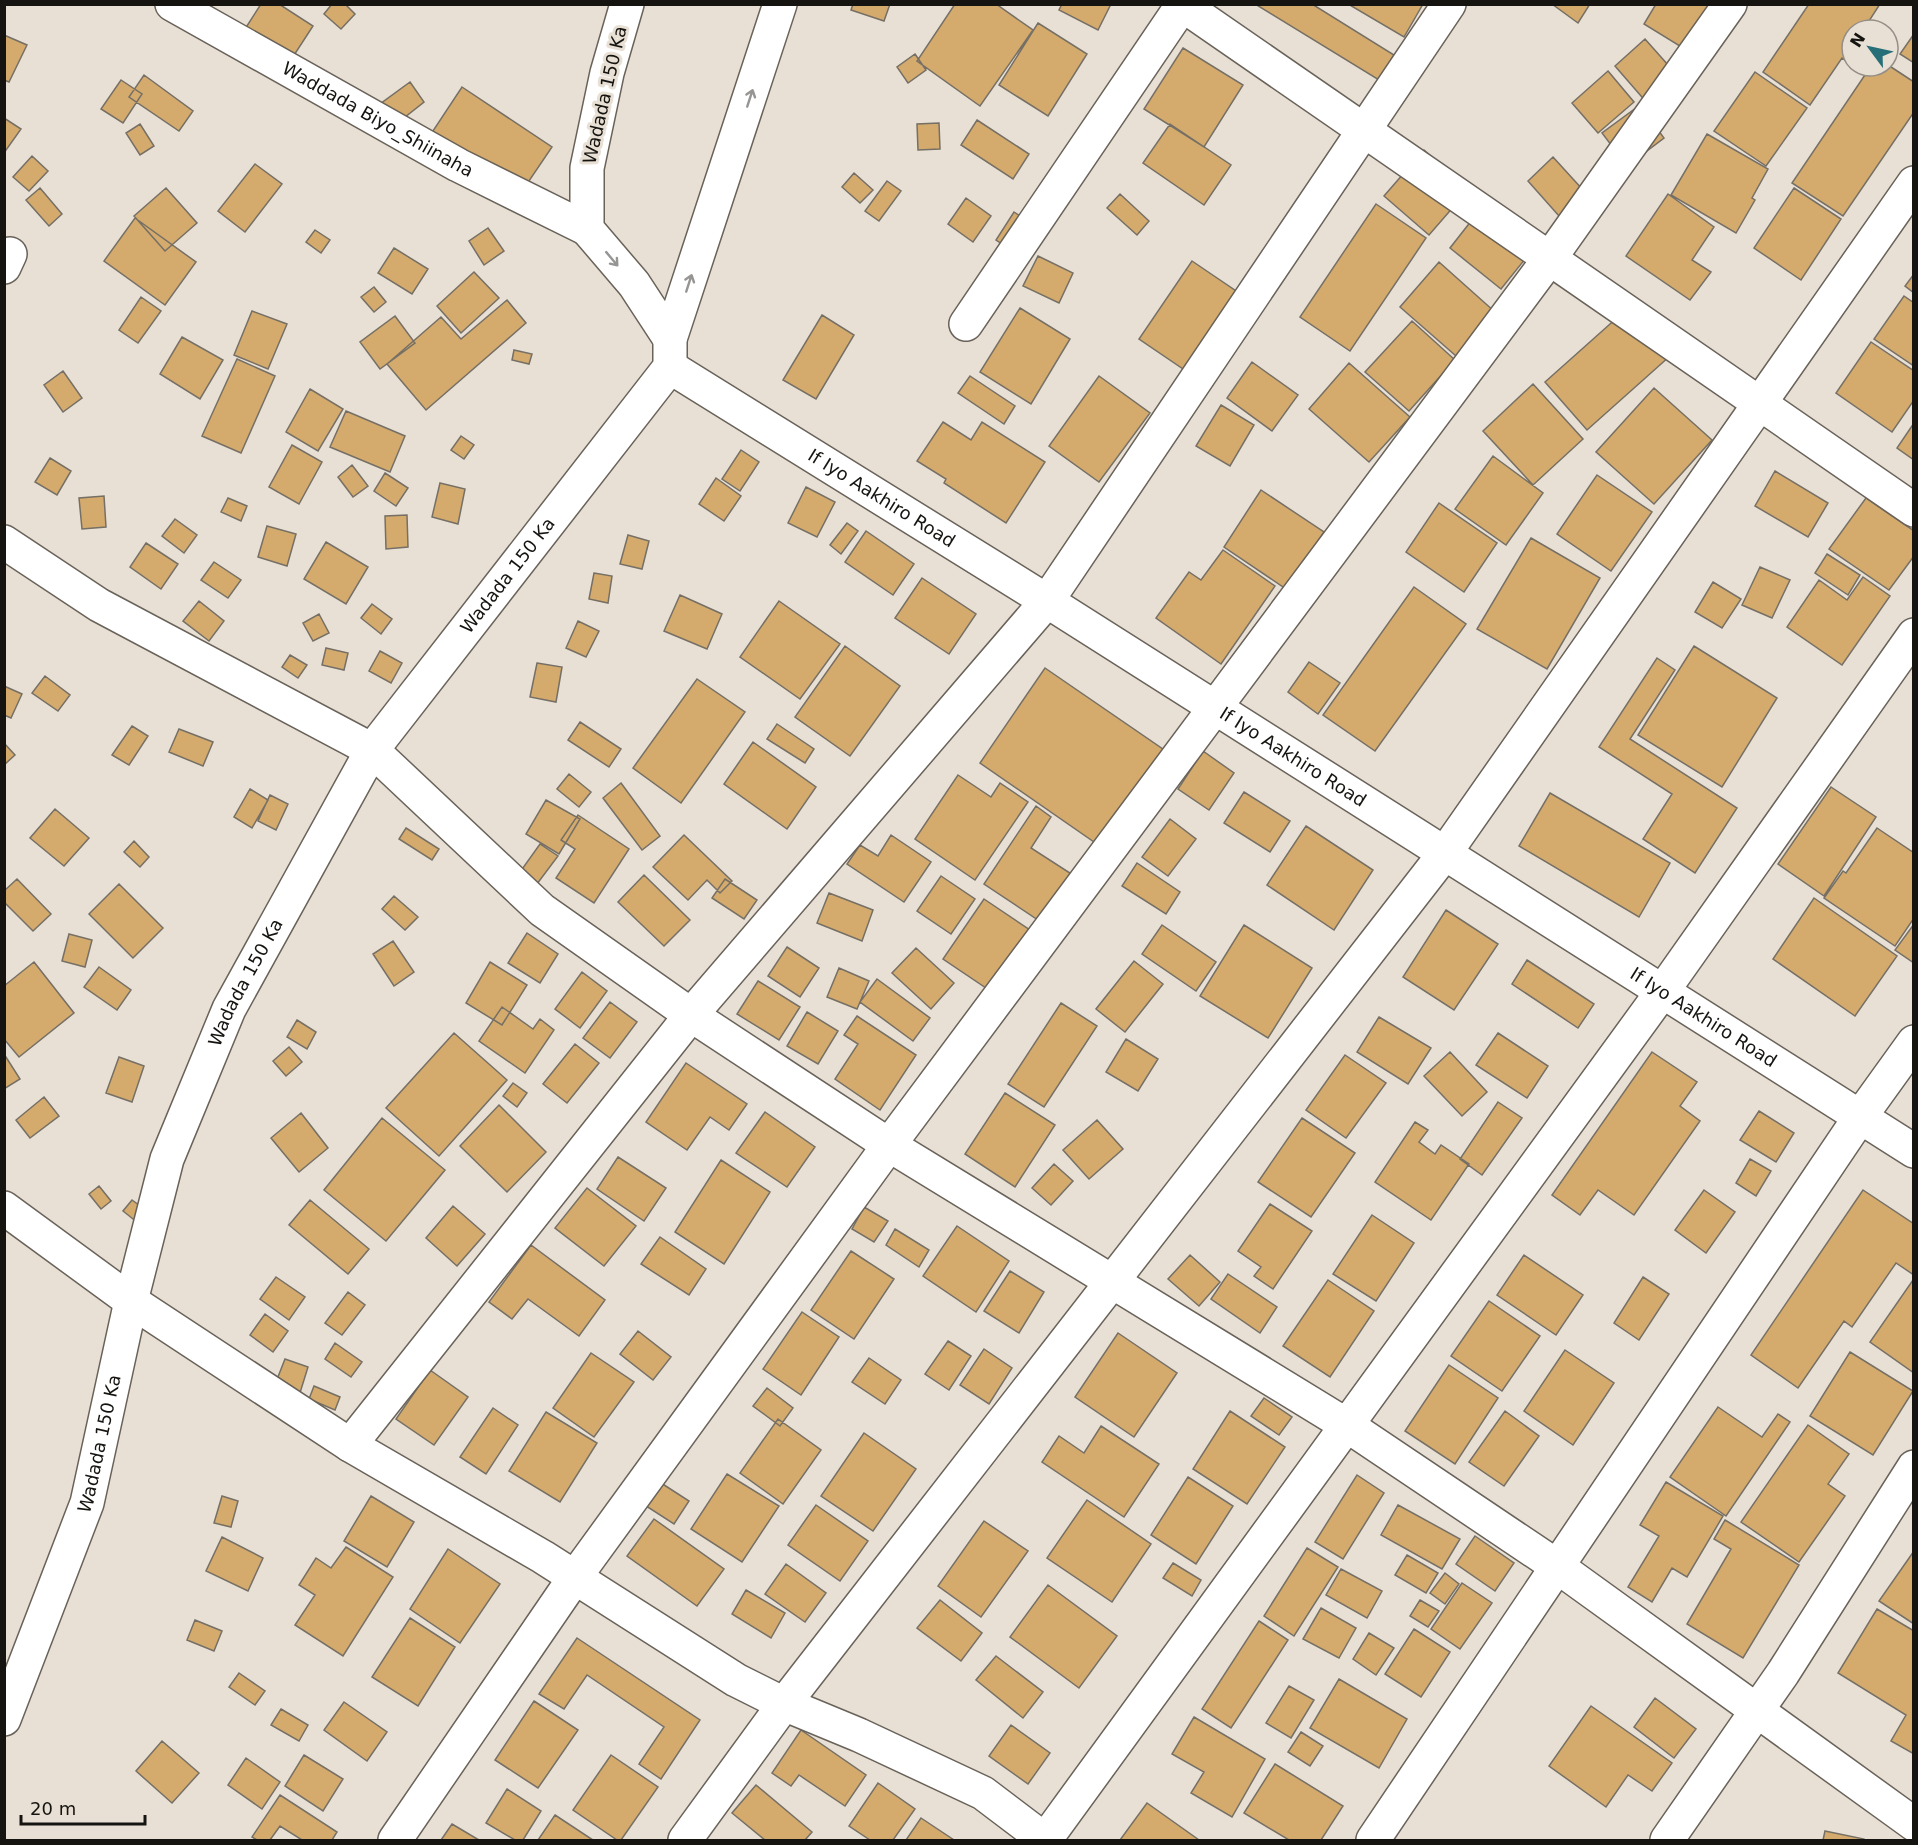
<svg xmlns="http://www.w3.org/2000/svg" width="1918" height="1845" font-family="'DejaVu Sans',sans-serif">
	<rect width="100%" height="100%" fill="#e8e0d5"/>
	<!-- building -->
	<path fill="#d4ab6c" stroke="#766f65" stroke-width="1.5" d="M261,4h18l34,22 -24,37 -46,-31z
		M332,4h13l10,10 -14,15 -17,-15z
		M853,4h37l-6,17 -33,-11z
		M955,4h41l37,26 -53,76 -63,-45z
		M1062,4h49l-13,26 -39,-20z
		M1255,4h57l82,51 -15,25z
		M1348,4h75l-19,33z
		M1552,4h38l-12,19z
		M1656,4h71l-31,52 -52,-32z
		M1809,4h71l-13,20 8,6h-23v35l-10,-7 -32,47 -47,-33z
		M1038,23l49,31 -39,62 -49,-31z
		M1914,34v29l-14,-9z
		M4,35l23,10 -18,37 -5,-2z
		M1645,39l39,44 -30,28 -39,-45z
		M1183,48l60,37 -39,62 -60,-38z
		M915,54l11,16 -18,13 -11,-16z
		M1888,65l26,17v30l-71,104 -51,-33 79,-117z
		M1608,71l26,31 -36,31 -26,-30z
		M1755,72l52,36 -41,58 -52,-35z
		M144,75l49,36 -14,20 -50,-34z
		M121,80l21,14 -19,29 -22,-14z
		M410,82l14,20 -29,23 -15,-21z
		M462,87l90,60 -42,62 -89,-60z
		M1640,105l24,33 -37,28 -25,-33z
		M4,118l17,11 -17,24z
		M977,120l52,34 -16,25 -52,-34z
		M939,123l1,26 -22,1 -1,-26z
		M140,124l14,22 -14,9 -14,-22z
		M1170,124l61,41 -27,40 -61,-42z
		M1707,134l61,35 -16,29 3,2 -19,33 -65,-38z
		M1424,150l44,40 -39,45 -45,-39z
		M32,156l16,15 -19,20 -16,-14z
		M1553,157l40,44 -26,24 -39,-44z
		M255,164l27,20 -37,48 -27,-21z
		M854,173l19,17 -13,13 -18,-16z
		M887,181l14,10 -22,30 -14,-10z
		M40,188l22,26 -13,12 -23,-26z
		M166,188l31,35 -32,28 -31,-35z
		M1794,188l47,31 -40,61 -47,-32z
		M1120,194l29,27 -12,14 -30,-27z
		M1668,194l46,33 -22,33 19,12 -21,28 -64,-44z
		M966,198l25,18 -18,26 -25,-18z
		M1486,202l52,41 -37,46 -51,-41z
		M1376,204l50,34 -76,113 -50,-34z
		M1014,212l24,16 -18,28 -24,-16z
		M135,218l61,44 -31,43 -61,-44z
		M488,228l16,23 -20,14 -15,-24z
		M315,230l15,10 -9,13 -15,-11z
		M394,248l34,21 -16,25 -34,-21z
		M1038,256l35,17 -14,30 -36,-17z
		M1192,261l50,34 -53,78 -50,-34z
		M1439,262l56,50 -39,44 -56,-49z
		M474,272l25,26 -38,35 -24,-27z
		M1914,274v19l-9,-7z
		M374,287l12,15 -12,10 -13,-15z
		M1904,296l10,7v63l-40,-27z
		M141,297l20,14 -23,32 -19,-13z
		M507,300l19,23 -100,87 -39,-46 54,-47 20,22z
		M1020,308l50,31 -39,65 -51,-32z
		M1628,308l42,48 -83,74 -42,-48z
		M252,311l35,13 -19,45 -34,-14z
		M822,315l32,20 -38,64 -33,-19z
		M395,316l20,27 -35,26 -20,-27z
		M1412,321l43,39 -46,51 -44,-39z
		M182,337l41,23 -23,39 -40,-25z
		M1871,342l43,29v29l-22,32 -56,-39z
		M514,350l18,4 -3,10 -17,-4z
		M237,359l38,17 -34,77 -39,-17z
		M1252,362l46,33 -26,36 -45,-33z
		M1349,363l61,54 -41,45 -60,-53z
		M63,371l19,27 -19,14 -19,-27z
		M970,376l45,30 -11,18 -46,-31z
		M1099,376l51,37 -51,69 -50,-36z
		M1533,384l50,55 -50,46 -50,-54z
		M1654,388l58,52 -58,64 -58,-52z
		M310,389l33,20 -25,42 -32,-19z
		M1221,405l33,20 -24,41 -34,-20z
		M346,411l59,25 -15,36 -60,-25z
		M943,422l28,18 11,-18 63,40 -39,61 -62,-40 2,-4 -29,-18z
		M1914,423v37l-17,-12z
		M461,436l13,9 -10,14 -13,-9z
		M292,445l30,17 -23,42 -30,-17z
		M741,450l18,12 -19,29 -18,-12z
		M1493,456l50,37 -37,52 -51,-36z
		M50,458l21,13 -14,24 -22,-13z
		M352,465l16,21 -15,11 -15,-20z
		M1775,471l53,32 -20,34 -53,-31z
		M385,473l23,15 -12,18 -22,-15z
		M1597,475l55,37 -41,59 -54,-37z
		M716,478l25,18 -17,25 -25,-17z
		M440,483l25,6 -7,35 -26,-7z
		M806,487l29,15 -18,35 -29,-14z
		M1261,490l63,42 -38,57 -62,-42z
		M104,496l2,31 -24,2 -3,-31z
		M228,498l19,8 -6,15 -20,-9z
		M1866,498l48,33v25l-25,34 -60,-41z
		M1439,503l58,40 -33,49 -58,-40z
		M407,515l1,32 -22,2 -1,-33z
		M175,519l22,16 -13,18 -22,-17z
		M847,523l11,8 -17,23 -11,-9z
		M267,526l29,8 -9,32 -29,-9z
		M866,531l48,33 -21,31 -48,-33z
		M628,535l21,6 -7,28 -22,-5z
		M1531,538l69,40 -53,91 -70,-40z
		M326,542l42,25 -22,37 -42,-25z
		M146,543l32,21 -17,25 -31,-22z
		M1223,550l52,36 -54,78 -65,-46 33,-46 12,8z
		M1827,554l33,21 -12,20 -33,-22z
		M214,562l27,18 -13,18 -27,-18z
		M1760,567l30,13 -18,38 -30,-13z
		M594,573l18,3 -4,27 -19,-4z
		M1863,577l27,19 -48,69 -55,-38 32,-47 28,20z
		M922,578l54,36 -27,40 -54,-36z
		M1713,582l28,17 -19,29 -27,-16z
		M1414,587l52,37 -91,127 -52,-36z
		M680,595l42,19 -15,35 -43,-18z
		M199,601l25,20 -15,20 -26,-20z
		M779,601l61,43 -40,55 -60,-42z
		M372,604l20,15 -11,15 -20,-16z
		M319,614l10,19 -16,8 -10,-18z
		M578,621l21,10 -13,26 -20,-9z
		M845,646l55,40 -50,70 -55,-39z
		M1694,646l83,52 -55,89 -84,-52z
		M326,648l22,5 -4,17 -22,-5z
		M380,651l22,12 -11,20 -22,-12z
		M290,655l17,10 -9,13 -16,-11z
		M1657,658l18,12 -45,69 107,69 -42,65 -52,-34 29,-45 -73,-47z
		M1309,662l31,21 -22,31 -30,-22z
		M537,663l25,4 -6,35 -26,-5z
		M1045,668l128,88 -66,95 -127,-88z
		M45,676l25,19 -12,16 -26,-18z
		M697,679l48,33 -64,91 -48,-35z
		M4,686l18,8 -11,24 -7,-3z
		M580,722l41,27 -12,18 -41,-27z
		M777,724l37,25 -9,14 -38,-24z
		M132,726l16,10 -19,29 -17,-10z
		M179,729l34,13 -10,24 -34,-14z
		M753,742l63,45 -29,42 -63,-45z
		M4,743l11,12 -11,10z
		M1203,751l31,22 -25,37 -31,-21z
		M569,774l22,18 -12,15 -22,-18z
		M958,775l33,22 9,-14 28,19 -53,78 -60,-41z
		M621,783l39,53 -18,14 -39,-52z
		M1831,787l45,30 -52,79 -46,-32z
		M250,789l18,11 -16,28 -18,-11z
		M1244,792l46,29 -20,31 -46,-29z
		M1550,793l120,70 -31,54 -120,-71z
		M270,795l18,9 -12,26 -18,-9z
		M546,800l34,19 -21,35 -33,-20z
		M1036,806l15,11 -20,31 42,27 -32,47 -57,-38z
		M55,809l34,29 -25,28 -34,-28z
		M578,815l51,34 -35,54 -38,-25 19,-29 -14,-9z
		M1170,819l26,20 -28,37 -26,-19z
		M1306,826l67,44 -39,60 -67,-45z
		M406,828l33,21 -7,11 -33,-21z
		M1877,828l37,25v65l-19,28 -71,-48 19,-27 3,2z
		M684,835l48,46 -12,12 -13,-13 -19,20 -35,-33z
		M891,835l40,27 -27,40 -57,-38 13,-19 18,11z
		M134,841l15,16 -9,10 -16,-15z
		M540,844l18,12 -21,28 -17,-12z
		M1137,863l43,29 -14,22 -44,-28z
		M644,875l46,45 -26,26 -46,-44z
		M941,876l34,23 -24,35 -34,-23z
		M17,879l34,35 -18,17 -29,-29v-11z
		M725,879l32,21 -13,19 -32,-21z
		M119,884l44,44 -30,30 -44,-44z
		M829,893l44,17 -11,31 -45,-18z
		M394,896l24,21 -13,13 -23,-21z
		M1814,898l83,58 -42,60 -82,-57z
		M984,899l46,31 -41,60 -46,-31z
		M1446,910l52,34 -44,66 -51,-33z
		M1914,924v39l-19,-13z
		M1162,925l54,37 -20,29 -54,-37z
		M1244,925l68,43 -44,70 -68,-42z
		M527,933l31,21 -18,29 -32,-20z
		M69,934l23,6 -7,27 -23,-6z
		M393,941l21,31 -20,14 -21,-32z
		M787,947l32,21 -19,29 -32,-21z
		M916,948l38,35 -23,26 -39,-36z
		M1527,960l67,44 -16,24 -66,-44z
		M1134,961l29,23 -38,48 -29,-23z
		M34,962l40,51 -55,44 -15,-18v-53z
		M490,962l37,23 -25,40 -36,-22z
		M99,967l32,23 -14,20 -33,-23z
		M839,968l30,13 -12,28 -30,-12z
		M582,972l25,19 -27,37 -25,-19z
		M877,979l53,39 -17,23 -53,-39z
		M758,981l42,26 -21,33 -42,-26z
		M610,1002l27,20 -27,36 -27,-20z
		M1061,1003l36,23 -53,81 -36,-23z
		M502,1007l31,22 7,-10 14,11 -29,43 -46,-32z
		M807,1012l31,19 -20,33 -31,-18z
		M857,1016l59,39 -36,55 -45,-31 23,-35 -14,-9z
		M1379,1017l52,31 -23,36 -51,-32z
		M297,1020l19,12 -9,17 -20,-12z
		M454,1033l53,47 -68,76 -53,-48z
		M1498,1033l50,33 -21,32 -51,-33z
		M1126,1039l32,20 -20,32 -32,-19z
		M575,1044l24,19 -32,40 -24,-19z
		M289,1047l13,15 -16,14 -13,-15z
		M1450,1052l37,40 -25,24 -38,-40z
		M1652,1052l45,30 -17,24 20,15 -66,94 -36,-25 -18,25 -28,-20z
		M4,1054l16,25 -16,10z
		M1345,1055l41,28 -40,55 -40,-28z
		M119,1057l25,9 -12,36 -26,-9z
		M686,1063l61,41 -18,26 -19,-13 -23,33 -41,-28z
		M513,1083l14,10 -10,14 -14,-11z
		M1005,1093l50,32 -40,62 -50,-33z
		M44,1097l15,19 -29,22 -14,-18z
		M1498,1102l24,16 -40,57 -22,-16z
		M499,1105l47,47 -39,40 -47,-46z
		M1759,1111l35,22 -18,29 -36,-22z
		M765,1112l50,35 -28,40 -51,-34z
		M301,1113l27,35 -29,24 -28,-34z
		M382,1118l63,52 -59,71 -62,-51z
		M1302,1118l53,35 -44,64 -53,-35z
		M1097,1120l26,29 -34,30 -26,-29z
		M1415,1122l13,8 -9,12 16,12 6,-9 28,19 -38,56 -56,-38z
		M618,1157l48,31 -22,33 -47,-32z
		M1750,1159l21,12 -15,25 -20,-13z
		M721,1160l49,32 -46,72 -49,-32z
		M1054,1164l19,17 -22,24 -19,-17z
		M99,1186l12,15 -10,8 -12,-15z
		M587,1188l49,38 -32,40 -49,-38z
		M1704,1190l31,22 -29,41 -31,-23z
		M1863,1190l51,34v51l-18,-12 -44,64 -8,-6 -46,67 -47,-33z
		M132,1200l15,11 -9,12 -15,-12z
		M310,1200l59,49 -21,25 -59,-49z
		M1270,1204l42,27 -39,58 -19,-13 7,-9 -23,-16z
		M453,1206l32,28 -28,32 -31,-28z
		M864,1207l24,14 -14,21 -22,-13z
		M1372,1215l42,28 -38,58 -43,-27z
		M957,1226l52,35 -33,51 -53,-36z
		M895,1229l34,21 -10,17 -33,-22z
		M660,1237l46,32 -17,26 -48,-31z
		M531,1245l74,55 -26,36 -51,-37 -16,20 -23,-17z
		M851,1251l43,28 -40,60 -43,-29z
		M1190,1255l30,27 -21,24 -31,-27z
		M1524,1255l59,40 -27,40 -59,-40z
		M1010,1271l34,21 -25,41 -35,-22z
		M1228,1274l49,33 -17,26 -49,-34z
		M276,1277l29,20 -16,23 -29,-21z
		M1643,1277l26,17 -30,46 -25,-17z
		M1328,1280l46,31 -44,66 -47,-31z
		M1913,1280h1v93l-44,-31z
		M348,1292l17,13 -23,30 -17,-12z
		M1489,1301l51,35 -38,55 -51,-35z
		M802,1312l37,25 -38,58 -38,-26z
		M265,1314l23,17 -15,21 -23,-17z
		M638,1331l33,26 -18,23 -33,-26z
		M1118,1333l59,40 -43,64 -59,-40z
		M948,1341l23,15 -22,34 -24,-16z
		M335,1343l27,19 -11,15 -26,-18z
		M984,1349l28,19 -23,36 -29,-19z
		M1565,1350l49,33 -41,62 -49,-34z
		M1850,1352l63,39 -40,64 -63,-39z
		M591,1353l43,29 -40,55 -41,-29z
		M869,1358l32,22 -16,24 -33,-22z
		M285,1359l23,8 -9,29 -25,-9z
		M1449,1365l49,33 -43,66 -50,-33z
		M430,1370l38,27 -34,48 -38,-26z
		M314,1386l26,11 -5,13 -26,-11z
		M767,1388l26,20 -13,18 -27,-20z
		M1264,1398l28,19 -13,18 -28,-19z
		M1718,1407l44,30 16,-23 12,8 -64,94 -56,-39z
		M493,1408l25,17 -32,49 -26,-17z
		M1230,1411l55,36 -38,57 -54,-35z
		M1505,1411l34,25 -35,50 -35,-24z
		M546,1412l51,31 -37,59 -51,-31z
		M778,1419l43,31 -38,54 -43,-31z
		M1808,1425l41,29 -21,30 17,12 -46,66 -58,-40z
		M1101,1426l58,38 -35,53 -82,-55 17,-26 25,17z
		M864,1433l52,36 -43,62 -52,-35z
		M727,1474l52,32 -37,56 -51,-33z
		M1357,1475l27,18 -41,66 -28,-17z
		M1188,1477l45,29 -37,58 -45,-29z
		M658,1481l31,20 -15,23 -31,-20z
		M1666,1482l57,34 -36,61 -15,-9 -20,34 -24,-15 31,-51 -19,-11z
		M222,1496l16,5 -7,26 -17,-4z
		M371,1496l43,26 -27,45 -43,-26z
		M1087,1500l64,44 -39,58 -65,-44z
		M816,1505l52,36 -28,40 -52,-36z
		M1398,1505l62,34 -18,30 -61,-34z
		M654,1519l70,50 -27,37 -70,-50z
		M1725,1520l74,45 -56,93 -56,-34 44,-75 -17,-10z
		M984,1521l44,30 -47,66 -43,-31z
		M1475,1536l39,27 -19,28 -39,-27z
		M222,1537l41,21 -15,33 -42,-20z
		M346,1547l47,30 -50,79 -48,-31 20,-30 -16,-10 17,-27 15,10z
		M1307,1548l31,19 -44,69 -30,-20z
		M448,1549l52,35 -40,59 -50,-34z
		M1914,1551v73l-35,-23z
		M1407,1555l31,18 -12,20 -31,-18z
		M1173,1563l28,17 -9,16 -29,-18z
		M786,1564l40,29 -21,29 -40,-28z
		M1341,1569l41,22 -15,27 -41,-23z
		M1445,1573l14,11 -14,20 -15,-11z
		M1462,1583l30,20 -32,46 -29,-20z
		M1048,1585l69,51 -38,52 -69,-51z
		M746,1590l39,23 -14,25 -39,-24z
		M940,1600l42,33 -21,28 -44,-33z
		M1420,1600l19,11 -11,16 -18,-11z
		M1321,1608l35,20 -17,30 -36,-19z
		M1877,1609l37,22v123l-23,-13 15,-26 -68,-42z
		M410,1618l45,29 -37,59 -46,-29z
		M195,1620l27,11 -8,20 -27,-11z
		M1259,1621l29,19 -57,88 -29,-19z
		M1414,1629l36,23 -29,45 -36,-23z
		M1369,1633l25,15 -18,27 -23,-16z
		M577,1638l123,82 -39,59 -22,-15 25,-37 -77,-52 -23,34 -25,-15z
		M996,1656l47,36 -20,26 -47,-38z
		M239,1673l26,18 -10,14 -26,-18z
		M1339,1679l68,40 -28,49 -69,-40z
		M1289,1686l25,14 -23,38 -25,-15z
		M1655,1698l41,31 -22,29 -40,-31z
		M534,1701l44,29 -40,58 -43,-28z
		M344,1702l43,30 -20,29 -43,-31z
		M1591,1706l81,57 -20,28 -24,-16 -22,32 -57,-41z
		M281,1709l27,16 -9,16 -28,-16z
		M1194,1717l71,42 -33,58 -41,-24 13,-21 -32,-18z
		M1011,1725l39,28 -22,31 -39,-28z
		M801,1730l65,45 -21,31 -46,-31 -8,11 -19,-13z
		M1301,1732l22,14 -13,20 -22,-14z
		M162,1741l37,32 -27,30 -36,-32z
		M304,1755l39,24 -20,32 -38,-25z
		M611,1755l47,32 -37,53h-4l-44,-30z
		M246,1758l34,24 -18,27 -34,-24z
		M1275,1764l68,42 -22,34h-32l-45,-27z
		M878,1783l37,26 -22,31h-23l-21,-14z
		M756,1785l56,47 -7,8h-40l-33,-27z
		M507,1789l34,22 -18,29h-8l-29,-17z
		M280,1795l57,37 -5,8h-30l-22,-14 -10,14h-13l-5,-3z
		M1147,1803l52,37h-79z
		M555,1815l38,25h-55z
		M921,1818l33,22h-48z
		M452,1824l27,16h-38z
		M1825,1831l39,8v1h-41z"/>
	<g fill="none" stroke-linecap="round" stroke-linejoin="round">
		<defs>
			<g id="minor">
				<path id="s1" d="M172,4l286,161 129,64"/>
				<path d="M1181,4l733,506"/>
				<path d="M4,267l6,-13"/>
				<path d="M966,324l217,-320"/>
				<path d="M4,542l95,63 273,145 170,160 149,105 198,130 459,281 210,141 356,257"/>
				<path d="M4,1208l127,93 219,144 193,112 193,123 48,24 75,31 124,58 62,47"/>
				<path d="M350,1445l341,-430 356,-414 402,-597"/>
				<path d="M395,1840l180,-263 314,-432 661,-887 180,-254"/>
				<path d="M685,1840l99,-136 661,-851 469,-670"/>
				<path d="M1045,1840l617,-848 252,-357"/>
				<path d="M1373,1840l487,-723 54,-75"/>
				<path d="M1667,1840l116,-167 131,-206"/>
			</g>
			<g id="tertiary">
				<path d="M627,4l-20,69 -20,95v61l47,55 36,55"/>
				<path id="s2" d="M670,367l377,234 867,550"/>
				<path id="s3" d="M4,1719l83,-216 44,-202 36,-142 62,-150 143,-259 298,-383v-28l110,-335"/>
			</g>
		</defs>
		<!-- minor casing -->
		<use href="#minor" stroke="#696259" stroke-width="36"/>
		<!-- tertiary casing -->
		<use href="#tertiary" stroke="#696259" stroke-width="36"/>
		<!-- minor -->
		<use href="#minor" stroke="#fff" stroke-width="33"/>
		<!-- tertiary -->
		<use href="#tertiary" stroke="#fff" stroke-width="33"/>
	</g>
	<!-- one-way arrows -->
	<defs><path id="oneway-shaft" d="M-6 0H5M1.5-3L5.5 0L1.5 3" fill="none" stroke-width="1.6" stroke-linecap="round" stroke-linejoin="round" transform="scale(1.5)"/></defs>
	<g stroke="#969593">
		<use href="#oneway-shaft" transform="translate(750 98) rotate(-72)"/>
		<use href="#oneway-shaft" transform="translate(612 259) rotate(50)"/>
		<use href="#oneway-shaft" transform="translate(689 283) rotate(-72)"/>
	</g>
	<g text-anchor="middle" stroke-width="6" stroke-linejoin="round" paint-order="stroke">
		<!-- street labels -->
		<g font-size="18" fill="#161410" stroke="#e8e0d5">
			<text transform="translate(605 95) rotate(-77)" y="6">Wadada 150 Ka</text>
			<text dy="6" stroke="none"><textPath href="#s1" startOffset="236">Waddada Biyo_Shiinaha</textPath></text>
			<text dy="6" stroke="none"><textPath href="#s2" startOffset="249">If Iyo Aakhiro Road</textPath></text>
			<text dy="6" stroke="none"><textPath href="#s3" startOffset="1264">Wadada 150 Ka</textPath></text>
			<text dy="6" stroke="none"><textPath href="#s2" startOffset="735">If Iyo Aakhiro Road</textPath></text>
			<text dy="6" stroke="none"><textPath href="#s3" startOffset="778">Wadada 150 Ka</textPath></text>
			<text dy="6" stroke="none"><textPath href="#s2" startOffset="1221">If Iyo Aakhiro Road</textPath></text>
			<text dy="6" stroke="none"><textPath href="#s3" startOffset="292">Wadada 150 Ka</textPath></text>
		</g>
	</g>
	<!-- border -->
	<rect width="1918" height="1845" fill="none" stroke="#161410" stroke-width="12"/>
	<!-- north arrow -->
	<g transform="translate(1870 48) rotate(303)"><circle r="28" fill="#e8e0d5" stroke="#948e86" stroke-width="1.5"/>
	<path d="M0-4.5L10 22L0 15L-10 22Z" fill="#266f78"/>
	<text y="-9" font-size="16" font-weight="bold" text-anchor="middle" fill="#161410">N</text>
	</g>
	<!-- scale -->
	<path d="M21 1815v9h124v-9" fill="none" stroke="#161410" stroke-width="3"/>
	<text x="30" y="1815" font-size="18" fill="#161410" stroke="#e8e0d5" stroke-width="4.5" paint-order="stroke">20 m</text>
</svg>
